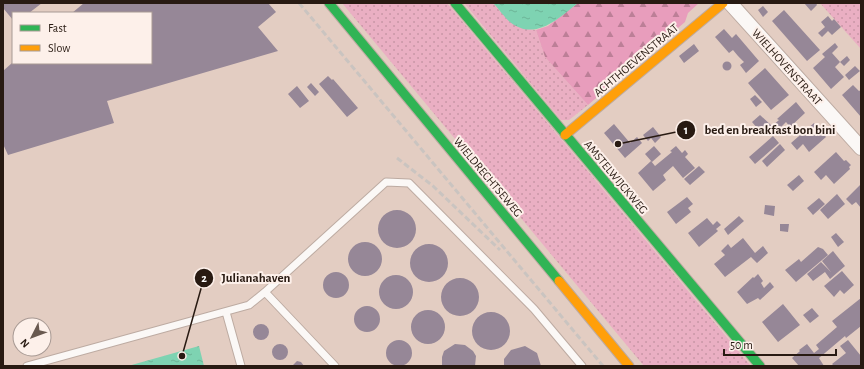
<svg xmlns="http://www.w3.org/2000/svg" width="864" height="369" font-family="'Alegreya Sans',sans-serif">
	<defs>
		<pattern id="grass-dots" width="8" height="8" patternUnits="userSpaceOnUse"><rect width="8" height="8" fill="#eaafc3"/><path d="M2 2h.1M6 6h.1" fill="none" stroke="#c996a6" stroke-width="1.8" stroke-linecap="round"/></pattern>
		<pattern id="forest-firs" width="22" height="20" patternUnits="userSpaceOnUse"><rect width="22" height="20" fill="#e89dbc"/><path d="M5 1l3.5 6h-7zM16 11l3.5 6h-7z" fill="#bc7f97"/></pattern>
		<pattern id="water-ripples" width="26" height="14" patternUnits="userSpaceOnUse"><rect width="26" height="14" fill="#7ed3b2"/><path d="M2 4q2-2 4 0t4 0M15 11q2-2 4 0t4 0" fill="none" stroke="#6db598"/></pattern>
	</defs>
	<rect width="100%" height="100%" fill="#e3cdc2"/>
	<!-- grass -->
	<path fill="url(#grass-dots)" d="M342,3h105l304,363h-107z
		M464,3h29c14,16 21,26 43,27l9,27 43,48 -19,15h-8z
		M820,3h41v46z"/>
	<!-- forest -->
	<path fill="url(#forest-firs)" d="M578,3h121l-11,10 -3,9 -97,83 -43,-48 -9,-27 12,-4z"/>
	<!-- water -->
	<path fill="url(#water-ripples)" d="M493,3h85c-19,15 -43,39 -68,19 -6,-5 -11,-13 -17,-19z
		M199,346l5,20h-76z"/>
	<!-- building -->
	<path fill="#968797" d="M3,3h39l-13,10h-16v7l-10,-12z
		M84,3h184l8,9 -18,15 20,24 -171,50 7,22 -106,32 -5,-11v-73l9,-8h139v-50h-79z
		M804,3h12l1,2 -6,6z
		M763,6l5,6 -5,5 -5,-7z
		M784,10l36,40 -13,11 -35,-40z
		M828,16l4,5 2,-2 7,8 -9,8 -4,-4 -6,6 -4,-4 7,-6 -4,-5z
		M724,29l8,9 4,-4 23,27 -13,12 -6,-8 4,-3 -6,-6 -5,-6 -4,3 -14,-16z
		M835,43l3,4 -6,6 8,9 7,-6 3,4 -6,6 -4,-4 -5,5 9,10 -13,12 -18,-21 12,-11 -3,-3z
		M694,44l5,7 -15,12 -5,-7z
		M722.5 66a4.5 4.5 0 1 1 9 0a4.5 4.5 0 1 1-9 0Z
		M855,66l5,5 -11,9 -4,-5z
		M765,68l24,27 -18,15 -23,-27z
		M328,76l4,4 1,-1 25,29 -11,9 -28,-33z
		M311,83l8,9 -4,4 -8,-9z
		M853,85l6,6 2,-1v27l-19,-22z
		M297,86l12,15 -9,7 -12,-14z
		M755,95l7,7 -6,5 -6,-8z
		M796,102l9,11 -15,14 -4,-5 -9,9 -5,-5 7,-6 -2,-1z
		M760,115l12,11 -11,10 -5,-5 2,-2 -6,-7z
		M814,123l12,14 -17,15 -6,-8 -6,6 -6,-7z
		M614,124l16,19 7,-6 5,6 -17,15 -21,-25z
		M653,127l8,10 -6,6 -4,-5 -3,3 -5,-6z
		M773,136l6,7 -24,21 -6,-7z
		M780,144l5,6 -18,17 -5,-6z
		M654,146l7,8 -9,8 -7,-8z
		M676,146l6,7 3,-3 3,4 -3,3 10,11 -12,10 -10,-12 -10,9 3,5 -13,11 -15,-18 13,-12 4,5 17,-14 -2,-1z
		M836,152l8,9 2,-1 5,5 -2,2 1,2 -16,15 -8,-9 -5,5 -7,-8z
		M699,166l6,6 -15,13 -6,-6z
		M799,175l5,6 -11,10 -6,-6z
		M861,184v24l-5,-6 -4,3 -6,-6z
		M837,194l8,10 -17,15 -8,-9z
		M687,197l6,7 -5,4 3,4 -15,12 -9,-12z
		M819,198l6,6 -12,11 -6,-7z
		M765,205l10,1 -1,10 -10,-2z
		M378 229a19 19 0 1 1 38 0a19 19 0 1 1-38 0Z
		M739,216l5,5 -16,14 -4,-6z
		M707,218l6,7 4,-4 4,4 -5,4 2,2 -19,16 -11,-14z
		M780,224h9l-1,8 -8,-1z
		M836,233l8,9 -6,5 -7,-10z
		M743,238l12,15 8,-7 5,7 -11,10 -6,-6 -26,20 -11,-13 11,-9 -4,-4 7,-7 3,4z
		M348 259a17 17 0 1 1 34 0a17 17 0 1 1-34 0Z
		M410 263a19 19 0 1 1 38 0a19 19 0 1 1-38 0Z
		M818,247l5,2 5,6 -32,27 -11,-12 14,-11 2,3z
		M833,251l12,15 -15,13 -5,-7 -12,9 -6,-7 14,-12 10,10 -9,-11z
		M842,271l12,14 -10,9 -4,-4 -6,7 -10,-11z
		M323 285a13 13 0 1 1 26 0a13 13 0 1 1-26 0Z
		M758,274l5,7 -2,2 3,5 6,-6 4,5 -14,13 -2,-2 -11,6 -10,-12 16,-15 1,1z
		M379 292a17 17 0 1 1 34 0a17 17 0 1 1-34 0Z
		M441 297a19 19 0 1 1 38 0a19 19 0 1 1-38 0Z
		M861,298v28l-15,12 -1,-2 -26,22 5,8h-25l-7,-8 8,-7 -1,-1 8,-6 7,9 5,-4 -3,-4 21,-18 -5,-6z
		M783,304l17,21 -22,17 -16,-20z
		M354 319a13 13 0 1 1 26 0a13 13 0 1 1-26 0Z
		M812,308l7,8 -9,7 -7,-8z
		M411 327a17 17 0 1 1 34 0a17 17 0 1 1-34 0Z
		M472 331a19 19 0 1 1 38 0a19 19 0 1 1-38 0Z
		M253 332a8 8 0 1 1 16 0a8 8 0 1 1-16 0Z
		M386 353a13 13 0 1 1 26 0a13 13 0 1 1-26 0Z
		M848,340l13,16v10h-27l-2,-2 14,-11 -6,-7z
		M272 352a8 8 0 1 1 16 0a8 8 0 1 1-16 0Z
		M455,344l10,1 8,6 3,5 -1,10h-33v-9l2,-6z
		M525,346l12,7 4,13h-37v-7l7,-9z
		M297,361l4,1 3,4h-12z"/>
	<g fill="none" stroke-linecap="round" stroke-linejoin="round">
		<defs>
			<path id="lane" d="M226,312l15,54
				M27,366l222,-61 16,-13
				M335,366l-70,-74 121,-110 23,1 125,126 48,57"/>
			<path id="street" d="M730,3l131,145"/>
			<path id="fast" d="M329,3l230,278
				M455,3l305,363"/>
			<path id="slow" d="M565,135l158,-132
				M559,281l70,85"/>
		</defs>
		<!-- lane casing -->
		<use href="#lane" stroke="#bdaba2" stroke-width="9"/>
		<!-- street casing -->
		<use href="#street" stroke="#bdaba2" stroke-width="16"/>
		<!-- fast casing -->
		<use href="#fast" stroke="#bdaba2" stroke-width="11"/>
		<!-- slow casing -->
		<use href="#slow" stroke="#bdaba2" stroke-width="11"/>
		<!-- lane -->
		<use href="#lane" stroke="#fbf8f6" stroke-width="7"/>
		<!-- street -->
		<use href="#street" stroke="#fbf8f6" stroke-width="14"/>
		<!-- fast -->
		<use href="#fast" stroke="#30b455" stroke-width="9"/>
		<!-- slow -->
		<use href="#slow" stroke="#ff9f0a" stroke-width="9"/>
		<!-- rail -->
		<path stroke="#cac4c0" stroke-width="3" stroke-dasharray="6 3" stroke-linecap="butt" d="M299,3l304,363
			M397,158l36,28 67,64"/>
	</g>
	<g text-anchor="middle" stroke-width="4" stroke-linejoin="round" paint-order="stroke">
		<!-- street labels -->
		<g font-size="12" fill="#281a12" stroke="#fdf0ea">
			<text transform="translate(636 60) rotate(-40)" y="4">ACHTHOEVENSTRAAT</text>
			<text transform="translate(787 67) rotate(48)" y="4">WIELHOVENSTRAAT</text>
			<text transform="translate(488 177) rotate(50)" y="4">WIELDRECHTSEWEG</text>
			<text transform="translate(616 177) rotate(50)" y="4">AMSTELWIJCKWEG</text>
		</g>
	</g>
	<!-- callouts -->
	<path fill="none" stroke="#281a12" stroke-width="1.5" d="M618 144L686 130M182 356L204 278"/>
	<g fill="#281a12" stroke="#fdf0ea" stroke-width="1.5">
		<circle cx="618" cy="144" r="4"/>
		<circle cx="182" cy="356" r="4"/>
		<circle cx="686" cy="130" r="10"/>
		<circle cx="204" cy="278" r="10"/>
	</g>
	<g font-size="12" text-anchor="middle" font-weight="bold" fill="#fff">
		<text x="686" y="134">1</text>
		<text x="204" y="282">2</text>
	</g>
	<g font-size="13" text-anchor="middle" font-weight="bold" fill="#281a12" stroke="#fdf0ea" stroke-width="4" stroke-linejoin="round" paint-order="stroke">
		<text x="770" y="134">bed en breakfast bon bini</text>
		<text x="256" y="282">Julianahaven</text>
	</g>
	<!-- border -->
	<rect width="864" height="369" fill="none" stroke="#281a12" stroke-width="8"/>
	<!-- legend -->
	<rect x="12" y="12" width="140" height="52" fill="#fdf0ea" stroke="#a89a94"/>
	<rect x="20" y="25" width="20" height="6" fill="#30b455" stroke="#a89a94"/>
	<text x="48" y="32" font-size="12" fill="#281a12">Fast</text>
	<rect x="20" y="45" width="20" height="6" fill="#ff9f0a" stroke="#a89a94"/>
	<text x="48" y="52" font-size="12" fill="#281a12">Slow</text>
	<!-- north arrow -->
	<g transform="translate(32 337) rotate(228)"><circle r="19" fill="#fdf0ea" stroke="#a89a94"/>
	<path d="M0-3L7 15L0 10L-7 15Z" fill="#695950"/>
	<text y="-6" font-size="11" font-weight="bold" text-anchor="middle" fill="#281a12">N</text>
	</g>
	<!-- scale -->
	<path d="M724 349v6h112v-6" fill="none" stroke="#281a12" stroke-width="2"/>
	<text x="730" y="349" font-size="12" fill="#281a12" stroke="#fdf0ea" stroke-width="3" paint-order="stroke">50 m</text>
</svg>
